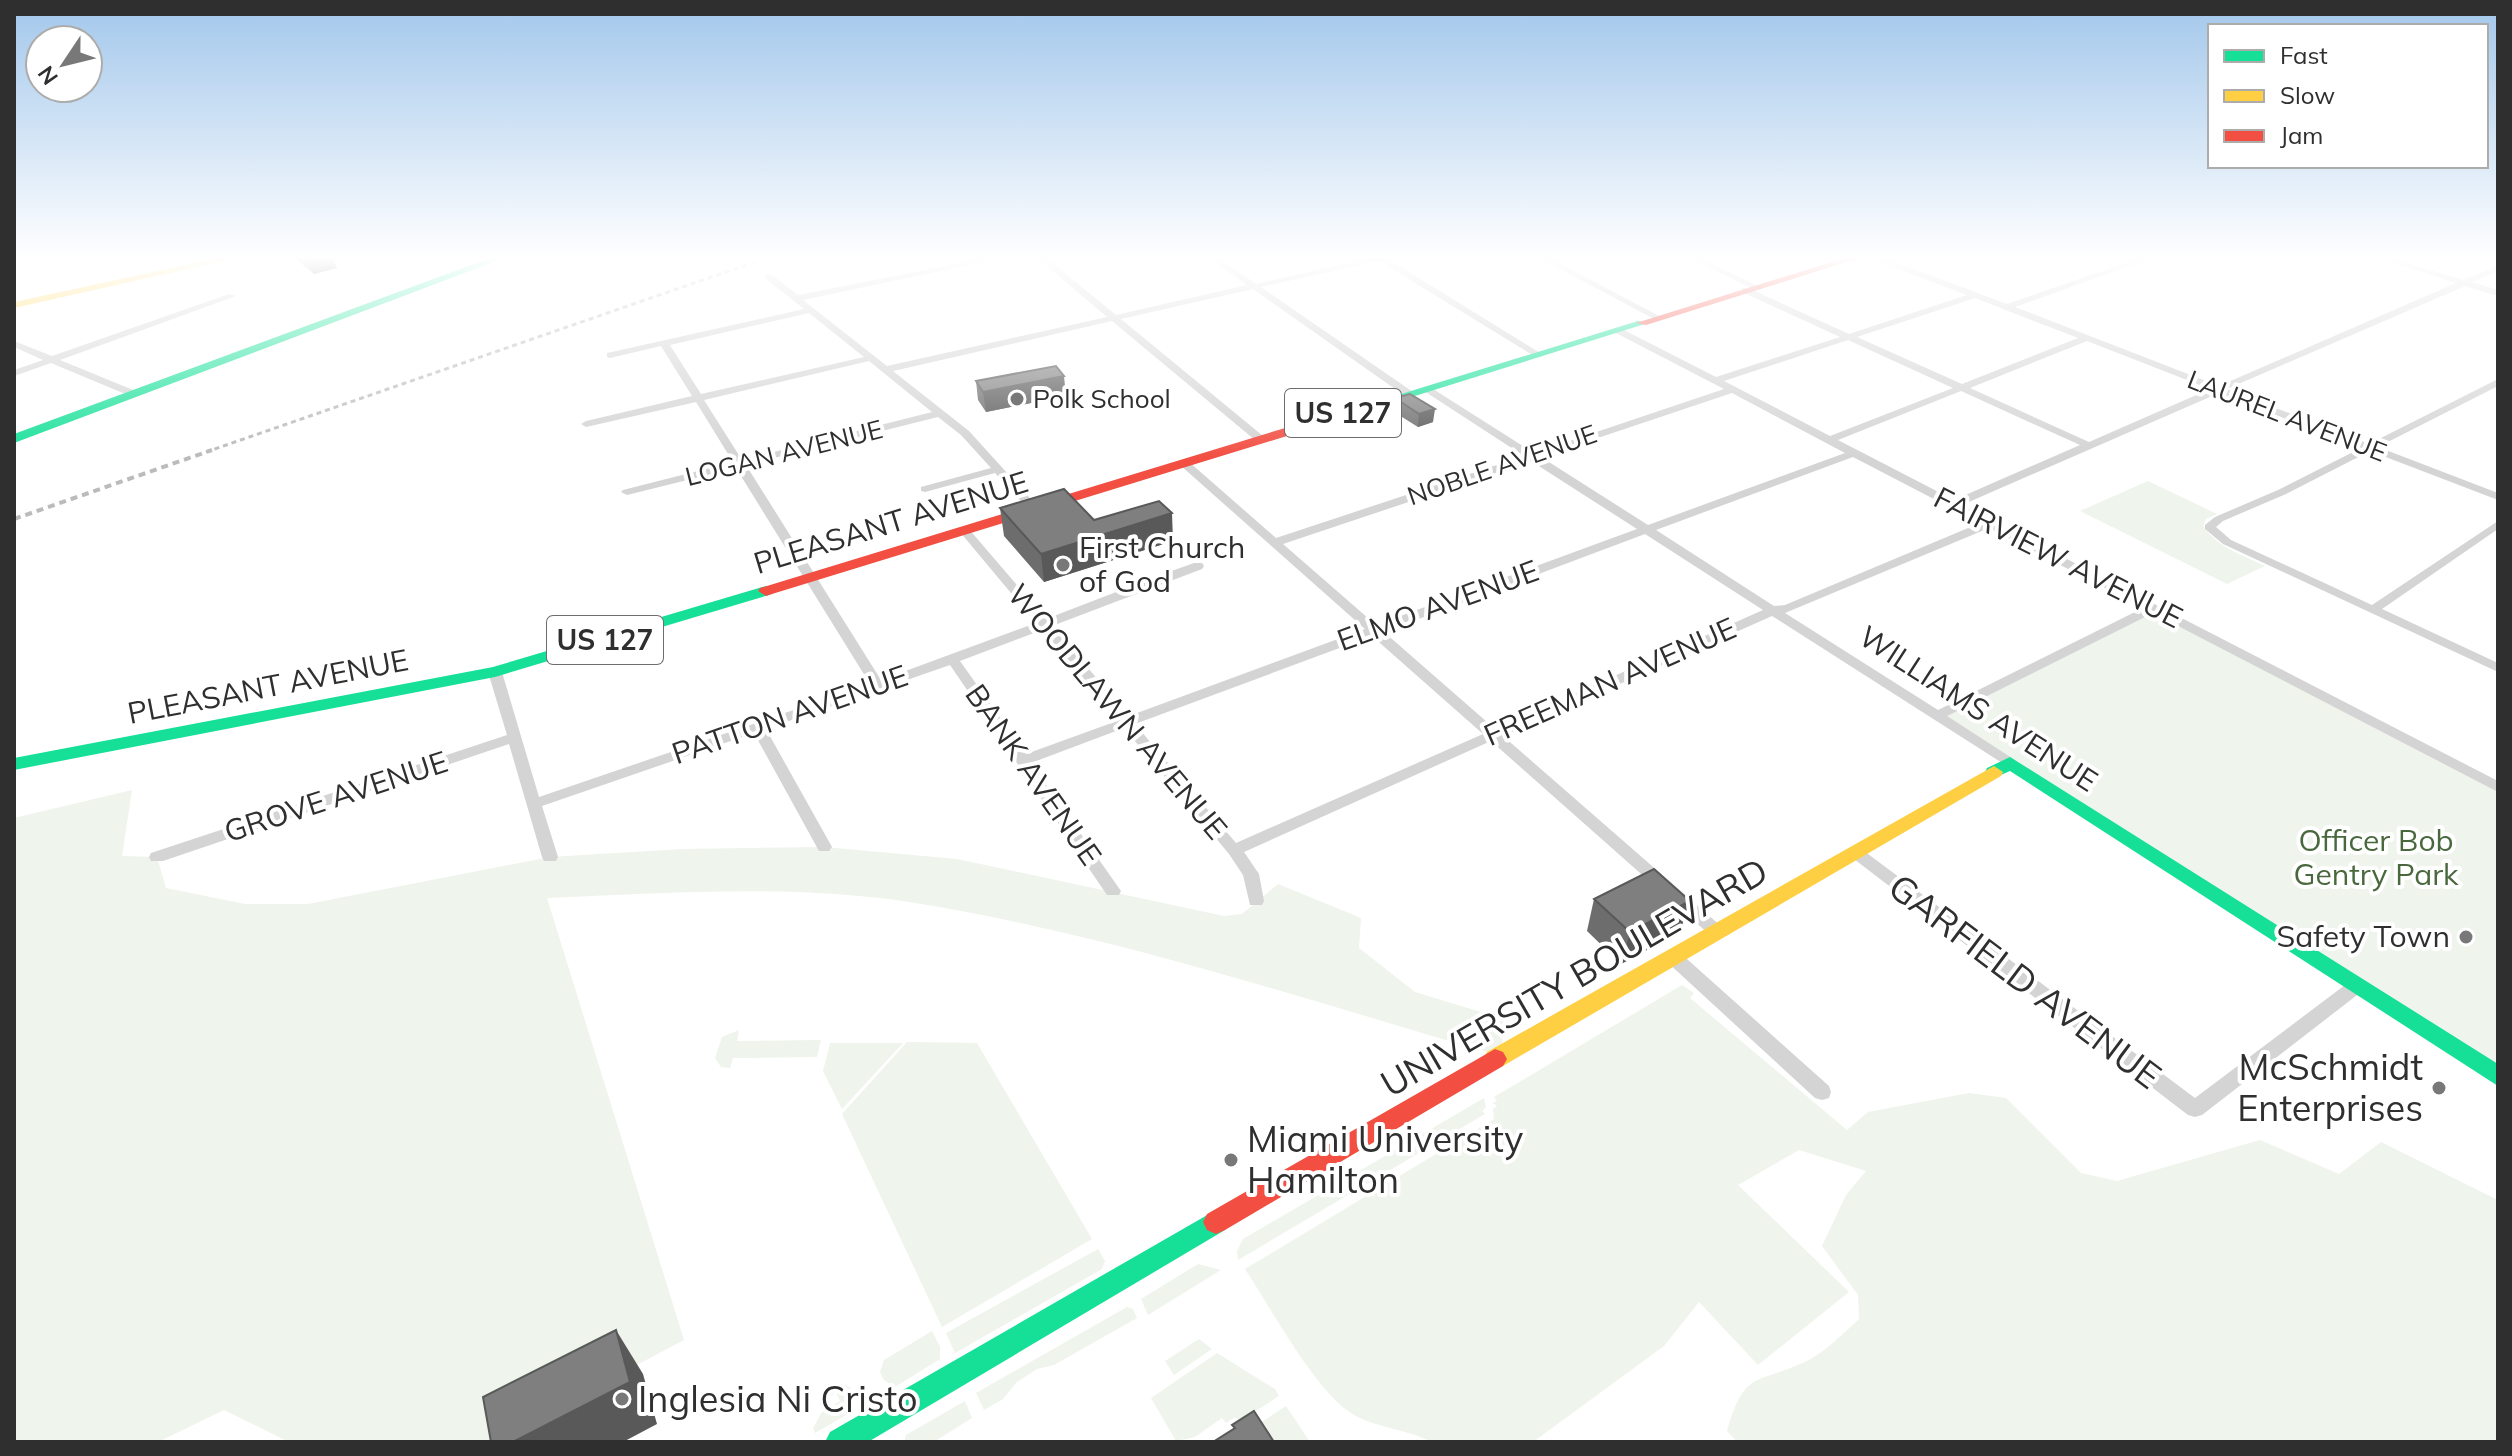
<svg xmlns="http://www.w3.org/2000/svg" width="2512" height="1456" font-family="Mulish,sans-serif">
	<rect width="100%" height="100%" fill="#fff"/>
	<!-- green -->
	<path fill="#eff4ec" d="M2148,481l69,33 -11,5 -3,7c14,21 39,29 62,40l-38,18 -147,-73z
		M2153,608l345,179v289l-561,-359z
		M132,790l-10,66 35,1 9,31 79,16h63l242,-47 132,-8 142,-2 133,12 267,57 18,-2 36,-30 83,34 -2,30 56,44 89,27 -3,37c-195,-56 -390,-122 -592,-154 -120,-18 -242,-9 -362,-4l137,442 -193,102h-202l-65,-32 -66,32h-144v-624z
		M1682,985l12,8 -4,5 157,132 21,-18 101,-19 37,5 75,75 36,8 143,-41 79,34 42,-32 117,58v242h-761l-10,-11c18,-61 27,-46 78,-69 19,-9 38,-28 54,-43l-1,-24 -36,-49 24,-51 20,-24 -67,-21 -61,35 111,107 -91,73 -59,-63 -35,44 -131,96h-101c-25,-13 -58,-14 -81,-29 -37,-24 -80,-105 -106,-144l249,-150 -1,-10 4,-3 -4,-3 4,-2 -3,-4z
		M739,1030l-2,11 84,-1 -4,17 -84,1 -3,10 -9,-1 -6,-9 7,-21z
		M907,1042l70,1 115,196 -150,88 -100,-213z
		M830,1043h73l-61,66 -19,-38z
		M1484,1098l2,9 -4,4 3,3 -247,146 -1,-9 6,-12z
		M1098,1249l7,12 -3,8 -147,84 -9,-20z
		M1198,1264l23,6 -73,45 -7,-16z
		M1127,1307l6,2 4,9 -83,47 -17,4 -20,13 -14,17 -19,11 -8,-17z
		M932,1331l8,16v12l-45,28 -11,-7 -4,-8 4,-12z
		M1199,1339l13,10 -38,26 -9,-14z
		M1217,1353l58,36 4,7 -40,26 -4,-5 -9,6 -4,-5 -27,19 -19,4 -25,-43z
		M837,1385h9l9,7 -2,19 -38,22 -2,-5 9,-16 18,-11 -4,-9 -12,7 -2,-6z
		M965,1401l7,17 -38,24h-30l2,-7z
		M1286,1406l24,36h-50l-9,-13z"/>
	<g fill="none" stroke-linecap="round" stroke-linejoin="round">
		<!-- street -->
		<path fill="#d4d4d4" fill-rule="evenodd" d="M1001,255h15l-213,45 84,66 220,-49 -73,-62h9l73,60 131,-30 -42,-30h9l42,29 118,-27v-2h24l-10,4 154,95 -8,2 -155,-95 -118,26 152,105v4h-8l-152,-107 -132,30 142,117v4h-8l-143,-119 -219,50 76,60 69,76v4h-8l-35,-38 -70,19 -4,-1v-4l70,-19 -30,-33 -23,-18 -192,48 135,215 155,-57 -76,-91v-4h8l78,91 117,-45 31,-11h8l2,3 -2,3 -150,57 77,90 236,-87 -185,-164v-4h8l88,77 248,-82 -100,-65v-4h6l104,66 190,-64 -110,-57v-4h6l96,49 124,-40 -98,-45v-4h6l101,46 118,-39 -92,-35 -25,-3 -4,-2 33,1 128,48 142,-49h11l-145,52 204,79 237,-103 -87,-28h12l83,25 34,-15v6l-26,11 26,8v6l-33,-10 -238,103 142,55 129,-65v7l-120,61 120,46v7l-128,-49 -84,43 -63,27 -7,6 15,13 141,65 126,-84v8l-116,80 116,54v9l-275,-128 -18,-15v-4l10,-8 63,-27 83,-42 -142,-55 -257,112 536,276v11l-345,-179 -206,103 68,44 2,3 -2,3 -5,2 -238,-152 -269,120 219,191 2,4 -2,4 -6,2 -6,-2 -219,-194 -247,111 15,22 5,27 -2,4h-12l-7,-30 -14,-21 -105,-126 -93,35 90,128 -2,4h-12l-157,-230 -184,64 66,118 -3,4h-10l-65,-118 -212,73 16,51 -2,4h-12l-2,-4 -33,-113 -346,117h-12l-2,-4 2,-4 356,-118 -19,-63 7,-4 7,4 37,125 331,-113 -134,-216 -109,27 -6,-3 2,-2 110,-28 -37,-60 -110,25 -5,-3 5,-3 106,-25 -31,-50 -51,12 -3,-1v-4l197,-44 -39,-31v-4h6l27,21zM1975,298l103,40 -116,46 -105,-47zM809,313l55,44 -163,37 -31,-49zM1848,340l105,48 -123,48 -106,-55zM2087,341l123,48 -121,53 -119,-54zM869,361l63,51 -190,48 -38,-60zM1961,391l119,54 -126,55 -116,-60zM1732,393l113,60 -197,72 -107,-68zM1853,457l127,66 -195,82 -11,1 -118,-76zM1531,461l106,68 -261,96 -93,-81zM1989,528l154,80 -205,102 -153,-97zM1645,534l118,76 -268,119 -111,-97zM1042,630l75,91 -91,33 -66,-93zM1372,636l111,98 -247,109 -101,-119z
			M1534,255h10l117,62 -7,2z
			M1684,255h10l66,32 -7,2z
			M229,294l7,2 -176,64 78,32v4h-8l-79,-33 -37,13v-6l29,-10 -29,-13v-6l38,15z
			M1855,846l5,2 335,250 154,-116 6,-2 6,2 3,5 -3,5 -159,123 -7,2 -7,-2 -338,-259 -3,-4 3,-4z
			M1672,950l6,1 151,135 2,6 -2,6 -7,2 -7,-2 -149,-137 -2,-5 2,-5z"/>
		<!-- fast -->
		<path fill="#16e098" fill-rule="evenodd" d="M498,255h14l-498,188v-9z
			M1638,321l10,2 -358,112h-10l-2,-3z
			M766,586l6,2 2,3 -2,3 -277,83 -481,93v-12l479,-91z
			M2010,757l488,307v22l-488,-315 -16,7 -7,-2 -2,-4 2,-4z
			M1216,1210l9,4 4,8 -4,8 -357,212h-43l5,-10z"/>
		<!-- slow -->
		<path fill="#ffcf43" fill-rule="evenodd" d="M231,255h19l-236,53v-6z
			M1994,766l9,6 -2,4 -498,290 -8,3 -8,-3 -4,-7 4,-7z"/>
		<!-- jam -->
		<path fill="#f24e42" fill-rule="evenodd" d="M1854,255h15l-223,70 -10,-2z
			M1285,428l5,1v6l-518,159 -6,2 -8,-5 2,-3z
			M1495,1049l8,3 4,7 -4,7 -278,164 -9,4 -9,-4 -4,-8 4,-8z"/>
		<!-- rail-far1 -->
		<path stroke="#bbb" stroke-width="3" stroke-dasharray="5 4" stroke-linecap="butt" d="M206,452l569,-197"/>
		<!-- rail -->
		<path stroke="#bbb" stroke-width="4" stroke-dasharray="7 5" stroke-linecap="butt" d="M14,519l198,-69"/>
	</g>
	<!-- wall -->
	<path fill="#6d6d6d" d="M295,255h36l6,13 -23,6 -17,-14z
		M976,381l90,15 -80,16 -8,-12z
		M1395,398l38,24 -15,5 -24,-15z
		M1000,508l94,12 79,21 -129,41 -40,-46z
		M1594,899l86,33 -59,32 -34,-33z"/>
	<!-- shaded-wall -->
	<path fill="#595959" d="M312,255h19l6,13 -23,6 -8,-18z
		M1064,376l2,20 -80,16 -3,-20z
		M1435,409l-2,13 -15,5 1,-13z
		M1172,513l1,28 -129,41 -3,-28z
		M1690,901l-10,31 -59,32 9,-32z
		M616,1330l27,44 14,50 -34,18h-110z"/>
	<!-- building -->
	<path fill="#7f7f7f" stroke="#595959" stroke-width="2" d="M1056,366l8,10 -81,16 -7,-11z
		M1410,394l25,15 -16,5 -24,-16z
		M1064,489l30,31 65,-19 13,12 -131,41 -41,-46z
		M1654,869l36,32 -60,31 -36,-33z
		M616,1330l14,52 -117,60h-22l-8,-45z
		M1254,1411l20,31h-61l22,-14 -3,-3z"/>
	<!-- sky -->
	<linearGradient id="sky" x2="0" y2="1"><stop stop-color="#a2c7eb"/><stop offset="0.56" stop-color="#fff"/><stop offset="1" stop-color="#fff" stop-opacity="0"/></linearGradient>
	<rect width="2512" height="459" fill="url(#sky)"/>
	<!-- markers -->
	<g fill="#787878" stroke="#fff" stroke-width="3">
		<circle cx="1017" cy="399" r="8"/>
		<circle cx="1063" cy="565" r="8"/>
		<circle cx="2466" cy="937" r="8"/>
		<circle cx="2439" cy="1088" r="8"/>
		<circle cx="1231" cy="1160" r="8"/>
		<circle cx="622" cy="1399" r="8"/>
	</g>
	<g text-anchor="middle" stroke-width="8" stroke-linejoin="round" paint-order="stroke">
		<!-- far-poi labels -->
		<g font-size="26" fill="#2f2f2f" stroke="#fff" text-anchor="start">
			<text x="1033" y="408">Polk School</text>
		</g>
		<!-- far-street labels -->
		<g font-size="26" fill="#2f2f2f" stroke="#fff">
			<text transform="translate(2287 416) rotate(21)" y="9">LAUREL AVENUE</text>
			<text transform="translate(784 453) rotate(-14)" y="9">LOGAN AVENUE</text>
			<text transform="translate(1502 465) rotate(-19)" y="9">NOBLE AVENUE</text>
		</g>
		<!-- shield labels -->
		<g fill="#fff" stroke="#6d6d6d" stroke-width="2">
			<rect x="1285" y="389" width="116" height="48" rx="6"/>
			<rect x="547" y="616" width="116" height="48" rx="6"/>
		</g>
		<g font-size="28" font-weight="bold" fill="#2f2f2f">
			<text x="1343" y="423">US 127</text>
			<text x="605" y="650">US 127</text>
		</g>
		<!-- street labels -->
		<g font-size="30" fill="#2f2f2f" stroke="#fff">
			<text transform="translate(891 523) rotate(-17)" y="10">PLEASANT AVENUE</text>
			<text transform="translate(2058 558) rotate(27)" y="10">FAIRVIEW AVENUE</text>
			<text transform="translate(1438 606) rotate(-20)" y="10">ELMO AVENUE</text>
			<text transform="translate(1610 682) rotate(-24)" y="10">FREEMAN AVENUE</text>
			<text transform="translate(268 687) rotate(-11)" y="10">PLEASANT AVENUE</text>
			<text transform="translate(1978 709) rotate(33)" y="10">WILLIAMS AVENUE</text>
			<text transform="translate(1117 712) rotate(50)" y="10">WOODLAWN AVENUE</text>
			<text transform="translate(790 715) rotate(-19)" y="10">PATTON AVENUE</text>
			<text transform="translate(1033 775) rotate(55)" y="10">BANK AVENUE</text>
			<text transform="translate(336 797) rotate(-18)" y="10">GROVE AVENUE</text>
		</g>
		<!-- poi labels -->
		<g font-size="30" fill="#2f2f2f" stroke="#fff" text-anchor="start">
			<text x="1079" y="558">First Church<tspan x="1079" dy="34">of God</tspan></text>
			<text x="2450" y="947" text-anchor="end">Safety Town</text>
		</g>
		<!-- park labels -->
		<g font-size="30" fill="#4a683e" stroke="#fff">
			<text x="2376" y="851">Officer Bob<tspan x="2376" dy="34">Gentry Park</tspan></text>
		</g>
		<!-- near-street labels -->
		<g font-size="36" fill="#2f2f2f" stroke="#fff">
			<text transform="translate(1574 977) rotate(-30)" y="13">UNIVERSITY BOULEVARD</text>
			<text transform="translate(2025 981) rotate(37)" y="13">GARFIELD AVENUE</text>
		</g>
		<!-- near-poi labels -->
		<g font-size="36" fill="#2f2f2f" stroke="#fff" text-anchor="start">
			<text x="2423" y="1080" text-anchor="end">McSchmidt<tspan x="2423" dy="41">Enterprises</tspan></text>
			<text x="1247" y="1152">Miami University<tspan x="1247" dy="41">Hamilton</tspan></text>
			<text x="638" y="1412">Inglesia Ni Cristo</text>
		</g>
	</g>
	<!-- border -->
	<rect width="2512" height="1456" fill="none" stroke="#2f2f2f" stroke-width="32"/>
	<!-- legend -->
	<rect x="2208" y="24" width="280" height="144" fill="#ffffff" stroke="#acacac" stroke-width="2"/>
	<rect x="2224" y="50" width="40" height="12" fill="#16e098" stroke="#acacac" stroke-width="2"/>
	<text x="2280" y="64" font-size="24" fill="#2f2f2f">Fast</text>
	<rect x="2224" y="90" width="40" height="12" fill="#ffcf43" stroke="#acacac" stroke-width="2"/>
	<text x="2280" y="104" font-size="24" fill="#2f2f2f">Slow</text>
	<rect x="2224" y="130" width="40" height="12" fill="#f24e42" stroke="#acacac" stroke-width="2"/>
	<text x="2280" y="144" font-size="24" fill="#2f2f2f">Jam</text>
	<!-- north arrow -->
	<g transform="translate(64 64) rotate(235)"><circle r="38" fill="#ffffff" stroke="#acacac" stroke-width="2"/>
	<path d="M0-6L14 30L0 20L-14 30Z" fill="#787878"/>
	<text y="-12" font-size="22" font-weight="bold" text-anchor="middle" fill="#2f2f2f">N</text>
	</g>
</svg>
